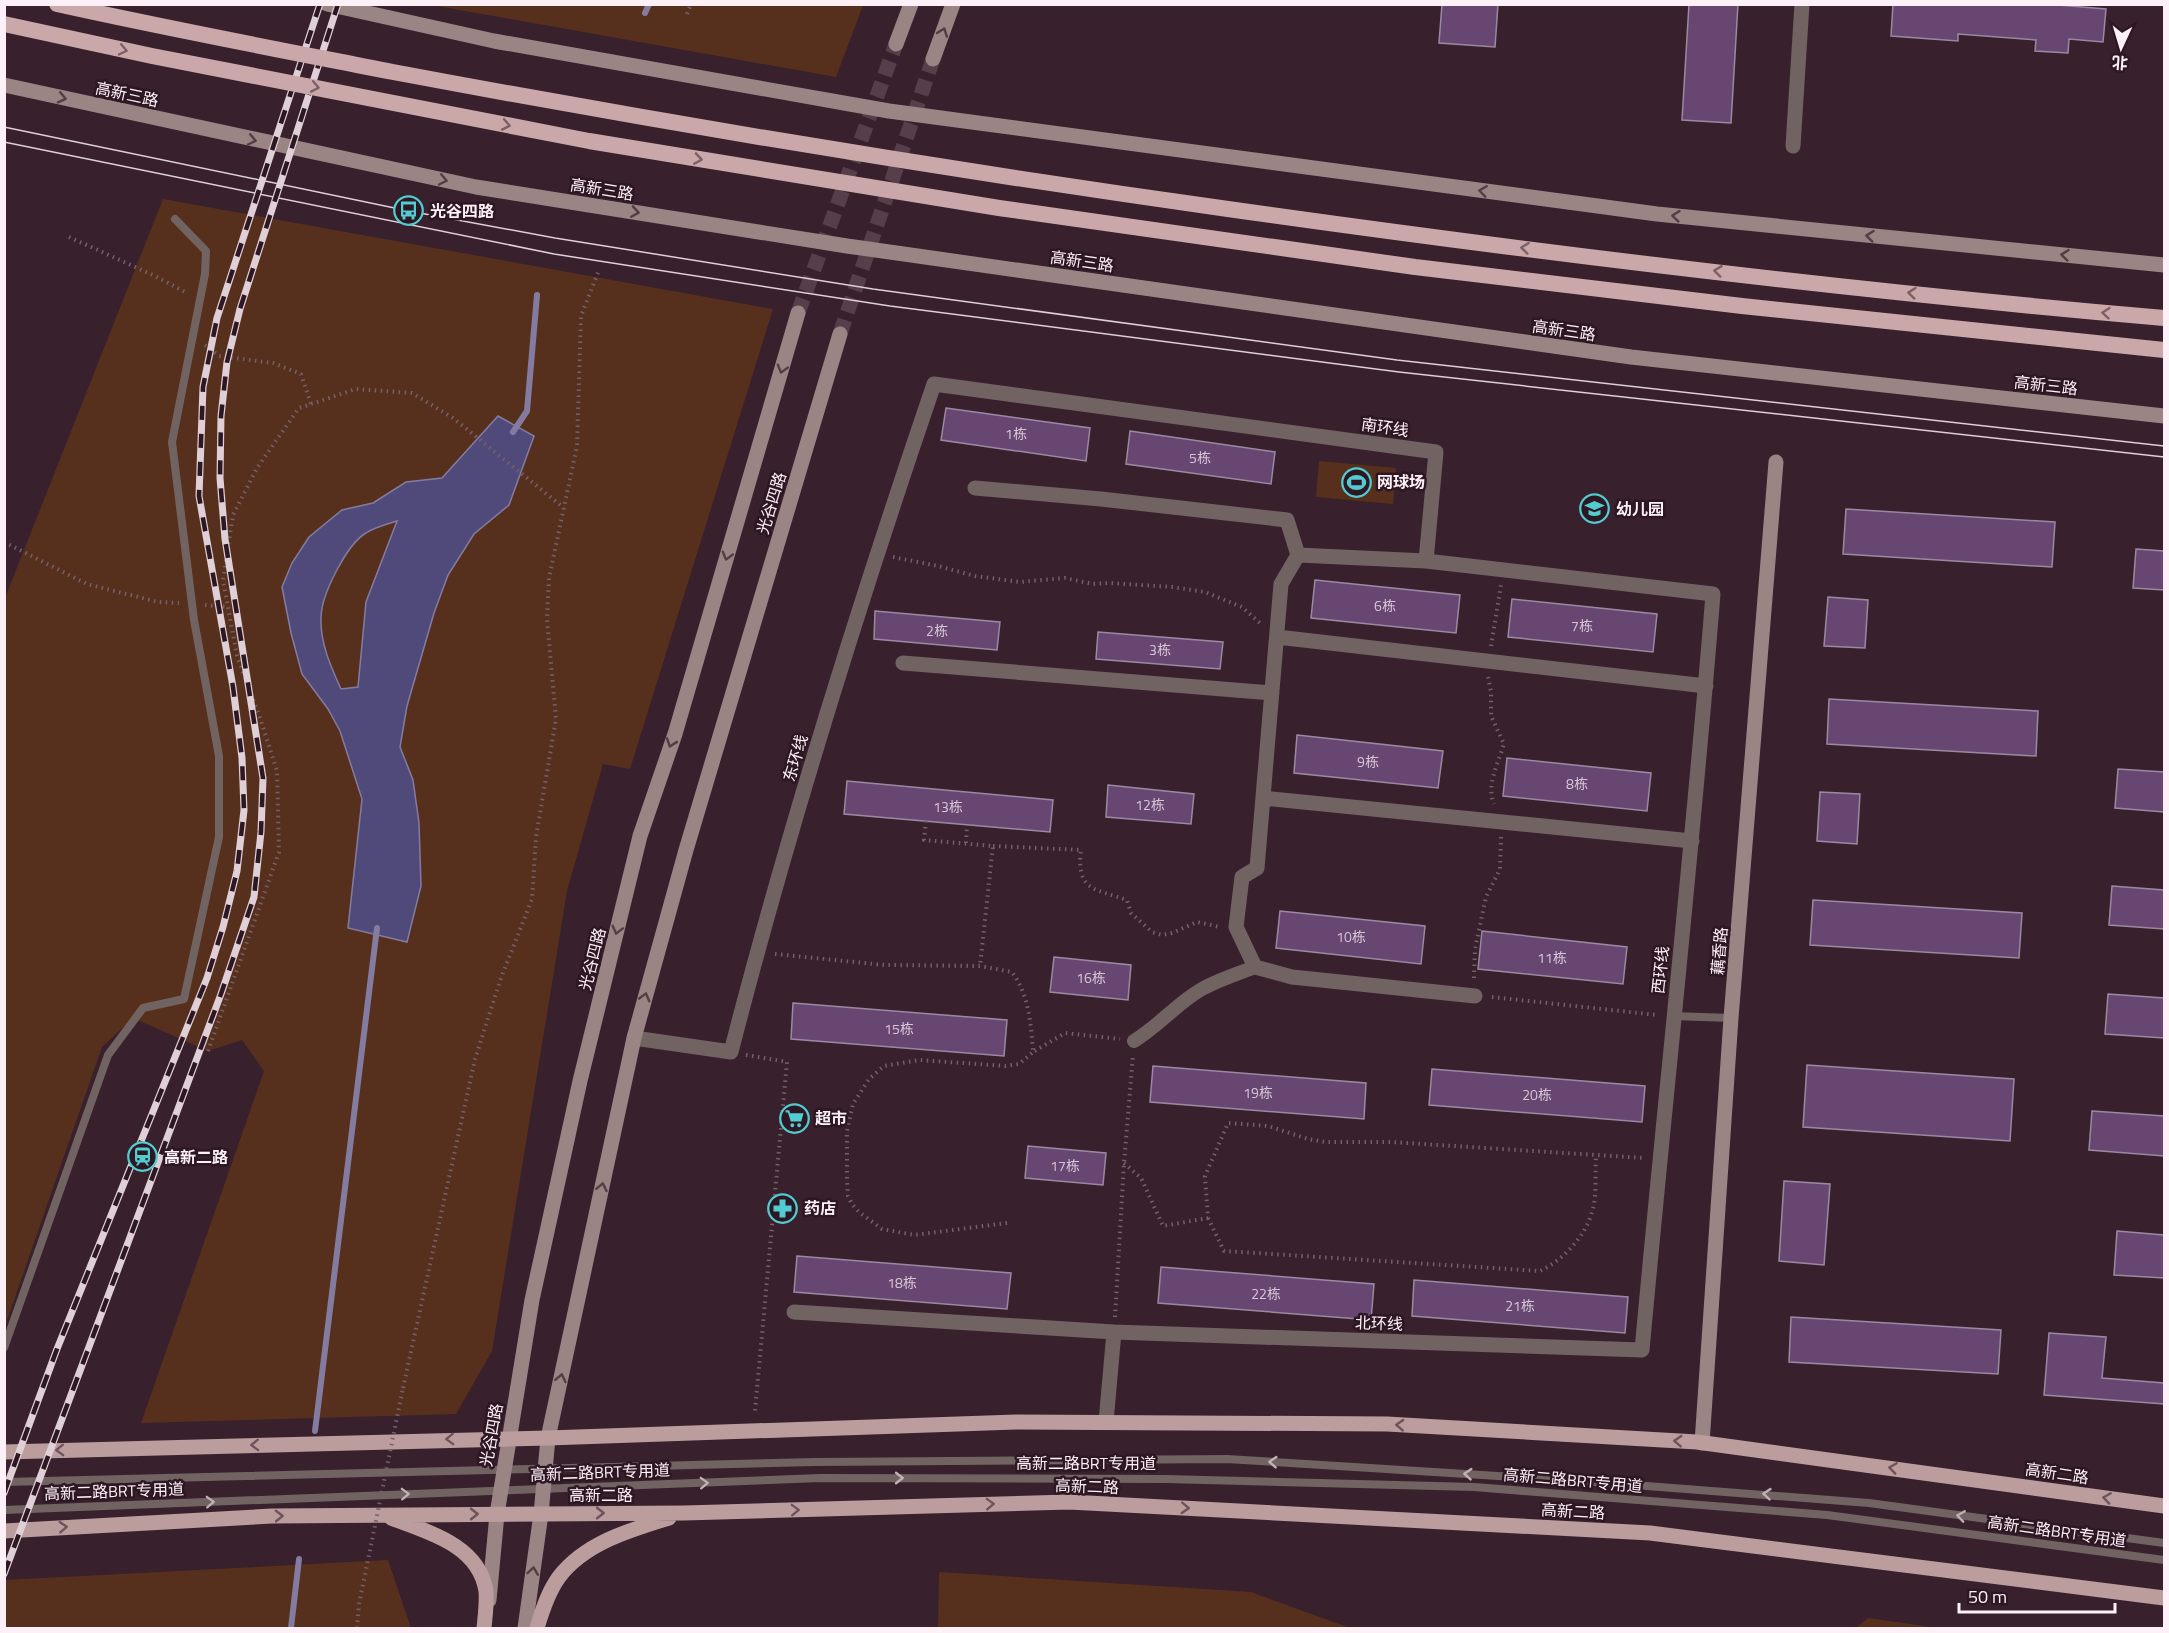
<svg xmlns="http://www.w3.org/2000/svg" width="2169" height="1633" font-family="'Titillium Web','Noto Sans SC',sans-serif">
	<rect width="100%" height="100%" fill="#38202d"/>
	<!-- green -->
	<path fill="#57301d" d="M432,5l431,-1v1l-27,72z
		M163,199l610,110 -143,460 -27,-5 -36,127 -75,460 -36,63 -315,9 123,-352 -22,-31 -34,11 -75,-33 -31,29 -97,279v-728z
		M1319,461l77,7 -3,36 -77,-7z
		M388,1560l23,68h-406v-48z
		M939,1572l312,20 99,36h-412z
		M1868,1618l70,10h-82z"/>
	<!-- water -->
	<path fill="#4f4a7a" stroke="#847ca0" stroke-width="1.5" fill-rule="evenodd" d="M498,416l36,20 -25,69 -35,29 -26,41 -14,38 -27,93 -7,41 13,33 6,43 2,63 -14,56 -59,-14 14,-129 -22,-68 -12,-22 -26,-35 -11,-41 -9,-46 10,-24 17,-26 33,-27 31,-7 33,-21 36,-4zM397,521l-31,81 -8,85 -17,2c-10,-22 -21,-46 -20,-71 0,-23 26,-74 45,-85 9,-6 22,-9 31,-12z"/>
	<g fill="none" stroke-linecap="round" stroke-linejoin="round">
		<!-- stream -->
		<path stroke="#847ca0" stroke-width="6" d="M645,13l4,-9
			M513,432l14,-21 10,-116
			M315,1431l62,-503
			M291,1628l8,-69"/>
	</g>
	<!-- building -->
	<path fill="#674772" stroke="#9b89a2" stroke-width="1.5" d="M1442,4h56l-3,43 -56,-4z
		M1689,4h49l-7,119 -49,-3z
		M1893,4h153l60,5 -3,33 -34,-3 -1,14 -33,-2 1,-11 -78,-6v7l-67,-5z
		M946,408l144,20 -4,33 -145,-21z
		M1130,431l145,21 -4,32 -145,-20z
		M1846,509l209,13 -3,45 -209,-13z
		M2136,549l28,2v39l-31,-2z
		M1315,580l145,15 -4,38 -145,-15z
		M1828,597l40,3 -3,48 -41,-2z
		M1512,599l145,15 -4,38 -145,-15z
		M875,611l125,11 -3,28 -123,-11z
		M1098,632l125,10 -3,27 -124,-10z
		M1829,699l209,12 -2,45 -209,-12z
		M1297,735l146,16 -5,37 -144,-15z
		M1507,758l144,15 -4,38 -144,-15z
		M2118,769l46,3v40l-49,-4z
		M847,781l206,19 -3,32 -206,-18z
		M1108,785l86,9 -3,30 -85,-7z
		M1820,792l40,2 -3,50 -40,-3z
		M2112,886l52,4v39l-55,-4z
		M1813,900l209,13 -3,45 -209,-13z
		M1280,911l145,15 -4,38 -145,-16z
		M1482,931l145,16 -4,37 -145,-15z
		M1054,957l77,8 -3,35 -78,-8z
		M2108,994l56,4v40l-59,-4z
		M793,1003l214,17 -3,36 -213,-17z
		M1807,1065l207,14 -4,62 -207,-14z
		M1153,1066l213,17 -2,36 -214,-17z
		M1432,1069l213,17 -3,36 -213,-17z
		M2092,1111l72,5v40l-75,-6z
		M1028,1146l78,7 -3,32 -78,-7z
		M1784,1181l46,3 -6,81 -45,-4z
		M2117,1231l47,4v43l-50,-3z
		M797,1256l214,17 -4,36 -213,-17z
		M1161,1267l213,17 -3,36 -213,-17z
		M1414,1280l214,17 -3,36 -213,-17z
		M1791,1317l210,13 -3,44 -209,-12z
		M2049,1333l57,4 -4,41 62,5v21l-120,-9z"/>
	<g fill="none" stroke-linecap="round" stroke-linejoin="round">
		<!-- secondary-tunnel -->
		<path stroke="#563f4b" stroke-width="15" stroke-dasharray="15 8" stroke-linecap="butt" d="M798,313l98,-269
			M840,334l93,-275"/>
		<!-- path -->
		<path stroke="#75606b" stroke-width="4" stroke-dasharray="1.5 4.5" stroke-linecap="butt" d="M687,14l4,-10
			M69,237l86,39 32,17
			M205,345l14,11 54,7 28,11 10,30
			M4,542l83,42 71,18 21,1
			M893,557l45,9 37,10 45,6 45,-4 28,6 16,-1 64,4 32,5 37,15 18,16
			M205,605l23,2
			M1491,646l10,-61
			M1488,677l3,15v24l13,28c-6,20 -18,41 -10,60
			M926,821l-2,19 69,6 -13,120
			M966,843l1,-18
			M993,846l88,4c-5,41 14,39 46,50l4,13 21,19 10,3 10,-2 25,-11 23,5
			M775,954l109,11 96,1 32,6c17,23 19,52 21,80l32,-19 55,6
			M1474,978l1,-29 11,-52 14,-28 1,-32
			M1492,997l165,18
			M208,1051l71,-199 -2,-81 -17,-53 -23,-62 -14,-76 10,-65 24,-47 42,-60 57,-19 56,4 41,25 111,90
			M746,1055l41,7 -32,349
			M1124,1163l17,15 22,48 45,-8 -3,-42 23,-53 40,3 40,13 17,3h66l253,16
			M1208,1218l16,33 316,20c23,-11 45,-34 52,-59 5,-15 3,-40 4,-57
			M1007,1223l-93,12 -32,-6 -23,-17 -7,-8 -4,-8 -1,-15v-50l6,-27 16,-25 15,-13 35,-6 87,6 13,-2 14,-12
			M1115,1317l9,-154 9,-108
			M403,1388l72,-329 26,-81 31,-79 4,-62 20,-118 -9,-100 2,-41 28,-132 4,-130 18,-46
			M357,1628l2,-24"/>
		<!-- service -->
		<path stroke="#726363" stroke-width="8" d="M1673,1016l58,2
			M4,1348l104,-293 35,-47 41,-9 35,-162v-81l-25,-136 -22,-178 33,-168 1,-23 -31,-32
			M4,1482l811,-20 412,-3 368,23 274,21 295,40
			M4,1510l816,-32 346,1 308,8 353,28 337,45"/>
		<!-- pedestrian -->
		<path stroke="#726363" stroke-width="14" d="M1134,1041c25,-15 43,-38 68,-52 16,-9 35,-15 53,-22"/>
		<!-- minor -->
		<path stroke="#726363" stroke-width="15" d="M1793,146l9,-142
			M975,488l126,11 186,21 11,35 128,6
			M1298,555l-17,29 -24,284 -15,9 -6,50 19,40 37,10 183,19
			M1277,637l429,49
			M903,663l369,30
			M1263,798l429,43
			M634,1038l97,14c58,-226 128,-448 203,-668l502,68 -10,109 287,33c-20,252 -48,504 -71,756l-528,-18 -320,-20
			M1106,1422l8,-90"/>
		<!-- secondary -->
		<path stroke="#9b8484" stroke-width="15" d="M327,4l167,37 395,70 768,103 507,51
			M896,44l15,-40
			M933,59l20,-55
			M4,85l472,102 371,59 784,111 533,59
			M1702,1443l29,-425 45,-556
			M489,1600l8,-86 35,-214 48,-219 60,-245 35,-102 123,-421
			M525,1628l16,-114 7,-76 86,-400 52,-188 154,-516"/>
		<!-- primary -->
		<path stroke="#bb9d9e" stroke-width="15" d="M4,1452l544,-14 468,-16 371,2 310,18 467,64
			M391,1518c37,14 88,27 95,73 1,12 -1,26 -2,37
			M4,1531l268,-15 412,-3 385,-11 581,31 514,65
			M537,1628c5,-17 11,-36 22,-51 26,-34 71,-47 110,-59"/>
		<!-- tram -->
		<path stroke="#dfcfd7" stroke-width="1.5" d="M4,127l405,84 146,27 318,51 524,71 767,86
			M4,142l550,112 336,52 509,66 765,85"/>
		<defs>
			<path id="rail" d="M4,1493l53,-144 150,-371 16,-51 14,-56 7,-61 -2,-52 -9,-71 -34,-191 4,-109 14,-69 103,-314
				M4,1574l217,-580 33,-97 7,-65 2,-54 -38,-239 -5,-61 1,-62 6,-54 13,-53 98,-305"/>
		</defs>
		<!-- rail casing -->
		<use href="#rail" stroke="#dfcfd7" stroke-width="7"/>
		<!-- rail -->
		<use href="#rail" stroke="#2d1723" stroke-width="4.5" stroke-dasharray="14" stroke-linecap="butt"/>
		<!-- path-bridge -->
		<path stroke="#75606b" stroke-width="4" stroke-dasharray="1.5 4.5" stroke-linecap="butt" d="M359,1604l44,-216"/>
		<!-- trunk-bridge -->
		<path stroke="#caa8aa" stroke-width="16" d="M57,4c112,25 224,46 336,68 277,52 556,98 835,137 311,44 624,82 936,109
			M4,24l148,32 437,85 410,67 416,59 327,39 422,44"/>
	</g>
	<!-- one-way arrows -->
	<defs><path id="oneway-chevron" d="M-2-3.5L2.5 0L-2 3.5" fill="none" stroke-width="1.6" stroke-linecap="round" stroke-linejoin="round" transform="scale(1.5)"/></defs>
	<g stroke="#543d45">
		<use href="#oneway-chevron" transform="translate(943 32) rotate(-70)"/>
		<use href="#oneway-chevron" transform="translate(62 98) rotate(13)"/>
		<use href="#oneway-chevron" transform="translate(252 140) rotate(12)"/>
		<use href="#oneway-chevron" transform="translate(443 180) rotate(12)"/>
		<use href="#oneway-chevron" transform="translate(1483 191) rotate(-172)"/>
		<use href="#oneway-chevron" transform="translate(635 212) rotate(9)"/>
		<use href="#oneway-chevron" transform="translate(1676 216) rotate(-174)"/>
		<use href="#oneway-chevron" transform="translate(1870 236) rotate(-174)"/>
		<use href="#oneway-chevron" transform="translate(2065 255) rotate(-174)"/>
		<use href="#oneway-chevron" transform="translate(782 369) rotate(106)"/>
		<use href="#oneway-chevron" transform="translate(727 556) rotate(106)"/>
		<use href="#oneway-chevron" transform="translate(671 743) rotate(109)"/>
		<use href="#oneway-chevron" transform="translate(617 930) rotate(104)"/>
		<use href="#oneway-chevron" transform="translate(645 997) rotate(-75)"/>
		<use href="#oneway-chevron" transform="translate(602 1187) rotate(-78)"/>
		<use href="#oneway-chevron" transform="translate(561 1378) rotate(-78)"/>
		<use href="#oneway-chevron" transform="translate(533 1571) rotate(-82)"/>
	</g>
	<g stroke="#7c6066">
		<use href="#oneway-chevron" transform="translate(123 50) rotate(12)"/>
		<use href="#oneway-chevron" transform="translate(315 87) rotate(11)"/>
		<use href="#oneway-chevron" transform="translate(506 125) rotate(11)"/>
		<use href="#oneway-chevron" transform="translate(698 159) rotate(9)"/>
		<use href="#oneway-chevron" transform="translate(1525 248) rotate(-173)"/>
		<use href="#oneway-chevron" transform="translate(1718 271) rotate(-173)"/>
		<use href="#oneway-chevron" transform="translate(1912 293) rotate(-174)"/>
		<use href="#oneway-chevron" transform="translate(2106 313) rotate(-175)"/>
	</g>
	<g stroke="#6d535a">
		<use href="#oneway-chevron" transform="translate(1400 1425) rotate(-177)"/>
		<use href="#oneway-chevron" transform="translate(450 1439) rotate(178)"/>
		<use href="#oneway-chevron" transform="translate(1678 1441) rotate(-177)"/>
		<use href="#oneway-chevron" transform="translate(255 1445) rotate(178)"/>
		<use href="#oneway-chevron" transform="translate(60 1450) rotate(178)"/>
		<use href="#oneway-chevron" transform="translate(1893 1468) rotate(-172)"/>
		<use href="#oneway-chevron" transform="translate(2107 1498) rotate(-172)"/>
		<use href="#oneway-chevron" transform="translate(990 1504) rotate(-2)"/>
		<use href="#oneway-chevron" transform="translate(1185 1508) rotate(3)"/>
		<use href="#oneway-chevron" transform="translate(795 1510) rotate(-2)"/>
		<use href="#oneway-chevron" transform="translate(600 1513)"/>
		<use href="#oneway-chevron" transform="translate(474 1514)"/>
		<use href="#oneway-chevron" transform="translate(279 1516) rotate(-1)"/>
		<use href="#oneway-chevron" transform="translate(63 1527) rotate(-3)"/>
	</g>
	<g stroke="#bfb1b4">
		<use href="#oneway-chevron" transform="translate(1273 1462) rotate(-176)"/>
		<use href="#oneway-chevron" transform="translate(1468 1474) rotate(-176)"/>
		<use href="#oneway-chevron" transform="translate(899 1478)"/>
		<use href="#oneway-chevron" transform="translate(704 1483) rotate(-2)"/>
		<use href="#oneway-chevron" transform="translate(405 1494) rotate(-2)"/>
		<use href="#oneway-chevron" transform="translate(1767 1494) rotate(-175)"/>
		<use href="#oneway-chevron" transform="translate(210 1502) rotate(-2)"/>
		<use href="#oneway-chevron" transform="translate(1961 1516) rotate(-172)"/>
	</g>
	<!-- icons -->
	<defs>
		<symbol id="bus-ring" viewBox="-11 -11 22 22"><circle r="9.5" fill="#2d1723" stroke="#52ccd0" stroke-width="1.5"/><path d="M-5-6H5V4H4V6H2V4H-2V6H-4V4H-5ZM-3.5-4V0h7V-4ZM-3.5 1.2v1.5H-2V1.2ZM2 1.2v1.5H3.5V1.2Z" fill="#52ccd0"/></symbol>
		<symbol id="stadium-ring" viewBox="-11 -11 22 22"><circle r="9.5" fill="#2d1723" stroke="#52ccd0" stroke-width="1.5"/><path d="M0-5a6.5 5 0 1 0 0 10a6.5 5 0 1 0 0-10ZM-3.5-1.8h7v3.6h-7Z" fill="#52ccd0"/></symbol>
		<symbol id="school-ring" viewBox="-11 -11 22 22"><circle r="9.5" fill="#2d1723" stroke="#52ccd0" stroke-width="1.5"/><path d="M0-5L7-2L0 1L-7-2ZM-4 1L0 2.5L4 1V4Q0 6-4 4Z" fill="#52ccd0"/></symbol>
		<symbol id="supermarket-ring" viewBox="-11 -11 22 22"><circle r="9.5" fill="#2d1723" stroke="#52ccd0" stroke-width="1.5"/><path d="M-6-5.5h2.5l.6 2H6L4.5 2H-2.5L-4.4-4H-6ZM-1.5 3.2a1.3 1.3 0 1 0 .1 0ZM3 3.2a1.3 1.3 0 1 0 .1 0Z" fill="#52ccd0"/></symbol>
		<symbol id="station-ring" viewBox="-11 -11 22 22"><circle r="9.5" fill="#2d1723" stroke="#52ccd0" stroke-width="1.5"/><path d="M-3-6H3Q5-6 5-4V2Q5 4 3 4L4.5 6H3L1.5 4h-3L-3 6H-4.5L-3 4Q-5 4-5 2V-4Q-5-6-3-6ZM-3.5-4v3h7v-3ZM-3.5 1v1.5H-2V1ZM2 1v1.5H3.5V1Z" fill="#52ccd0"/></symbol>
		<symbol id="pharmacy-ring" viewBox="-11 -11 22 22"><circle r="9.5" fill="#2d1723" stroke="#52ccd0" stroke-width="1.5"/><path d="M-2-6h4v4h4v4h-4v4h-4v-4h-4v-4h4Z" fill="#52ccd0"/></symbol>
	</defs>
	<g fill-rule="evenodd">
		<use href="#bus-ring" x="392" y="194" width="33" height="33"/>
		<use href="#stadium-ring" x="1340" y="466" width="33" height="33"/>
		<use href="#school-ring" x="1578" y="492" width="33" height="33"/>
		<use href="#supermarket-ring" x="778" y="1102" width="33" height="33"/>
		<use href="#station-ring" x="126" y="1140" width="33" height="33"/>
		<use href="#pharmacy-ring" x="766" y="1192" width="33" height="33"/>
	</g>
	<g text-anchor="middle" stroke-width="5" stroke-linejoin="round" paint-order="stroke">
		<!-- number labels -->
		<g font-size="14" fill="#d8c6d6">
			<text x="1016" y="439">1栋</text>
			<text x="1200" y="463">5栋</text>
			<text x="1385" y="611">6栋</text>
			<text x="1582" y="631">7栋</text>
			<text x="937" y="636">2栋</text>
			<text x="1160" y="655">3栋</text>
			<text x="1368" y="767">9栋</text>
			<text x="1577" y="789">8栋</text>
			<text x="1150" y="810">12栋</text>
			<text x="948" y="812">13栋</text>
			<text x="1351" y="942">10栋</text>
			<text x="1552" y="963">11栋</text>
			<text x="1091" y="983">16栋</text>
			<text x="899" y="1034">15栋</text>
			<text x="1258" y="1098">19栋</text>
			<text x="1537" y="1100">20栋</text>
			<text x="1065" y="1171">17栋</text>
			<text x="902" y="1288">18栋</text>
			<text x="1266" y="1299">22栋</text>
			<text x="1520" y="1311">21栋</text>
		</g>
		<!-- street labels -->
		<g font-size="16" fill="#fef0f7" stroke="#2d1723">
			<text transform="translate(127 94) rotate(12)" y="6">高新三路</text>
			<text transform="translate(602 189) rotate(9)" y="6">高新三路</text>
			<text transform="translate(1082 261) rotate(8)" y="6">高新三路</text>
			<text transform="translate(1564 330) rotate(8)" y="6">高新三路</text>
			<text transform="translate(2046 385) rotate(6)" y="6">高新三路</text>
			<text transform="translate(1385 427) rotate(8)" y="6">南环线</text>
			<text transform="translate(771 503) rotate(-73)" y="6">光谷四路</text>
			<text transform="translate(795 758) rotate(-73)" y="6">东环线</text>
			<text transform="translate(1719 951) rotate(-85)" y="6">藕香路</text>
			<text transform="translate(592 959) rotate(-76)" y="6">光谷四路</text>
			<text transform="translate(1660 970) rotate(-84)" y="6">西环线</text>
			<text transform="translate(1379 1323) rotate(2)" y="6">北环线</text>
			<text transform="translate(491 1435) rotate(-80)" y="6">光谷四路</text>
			<text x="1086" y="1469">高新二路BRT专用道</text>
			<text transform="translate(600 1472) rotate(-2)" y="6">高新二路BRT专用道</text>
			<text transform="translate(2057 1473) rotate(8)" y="6">高新二路</text>
			<text transform="translate(1573 1480) rotate(5)" y="6">高新二路BRT专用道</text>
			<text transform="translate(1087 1486) rotate(2)" y="6">高新二路</text>
			<text transform="translate(114 1491) rotate(-2)" y="6">高新二路BRT专用道</text>
			<text x="601" y="1501">高新二路</text>
			<text transform="translate(1573 1511) rotate(3)" y="6">高新二路</text>
			<text transform="translate(2057 1531) rotate(8)" y="6">高新二路BRT专用道</text>
		</g>
		<!-- poi labels -->
		<g font-size="16" font-weight="bold" fill="#fef0f7" stroke="#2d1723" text-anchor="start">
			<text x="430" y="217">光谷四路</text>
			<text x="1377" y="488">网球场</text>
			<text x="1616" y="515">幼儿园</text>
			<text x="815" y="1124">超市</text>
			<text x="164" y="1163">高新二路</text>
			<text x="804" y="1214">药店</text>
		</g>
	</g>
	<!-- border -->
	<rect width="2169" height="1633" fill="none" stroke="#fef0f7" stroke-width="12"/>
	<!-- north arrow -->
	<g transform="translate(2121 48) rotate(184)" stroke="#2d1723" stroke-width="4.5" paint-order="stroke">
	<path d="M0-4.5L10 22L0 15L-10 22Z" fill="#fef0f7"/>
	<text y="-9" font-size="16" font-weight="bold" text-anchor="middle" fill="#fef0f7">北</text>
	</g>
	<!-- scale -->
	<path d="M1959 1603v9h156v-9" fill="none" stroke="#fef0f7" stroke-width="3"/>
	<text x="1968" y="1603" font-size="18" fill="#fef0f7" stroke="#2d1723" stroke-width="4.5" paint-order="stroke">50 m</text>
</svg>
